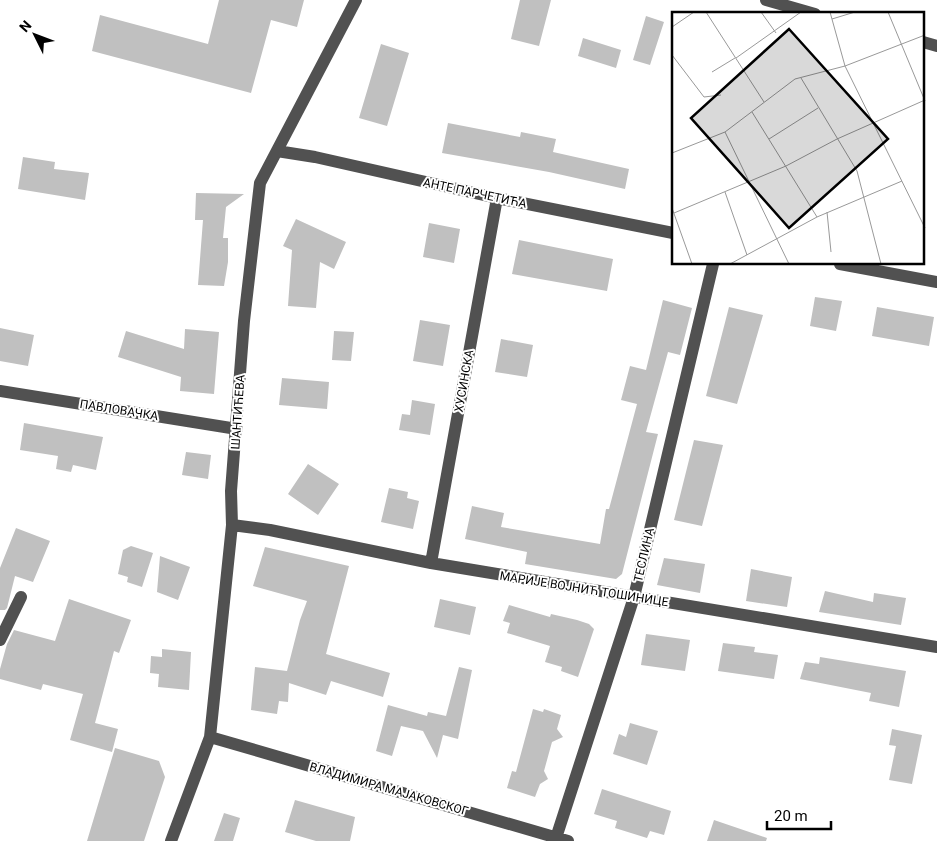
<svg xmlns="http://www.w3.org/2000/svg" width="937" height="841" font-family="Roboto,sans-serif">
	<rect width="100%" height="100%" fill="#fff"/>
	<!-- building -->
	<path fill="#c0c0c0" d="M219,0h85l-7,27 -26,-7 -20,73 -159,-42 8,-36 108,29z
		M520,0h31l-12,46 -28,-7z
		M646,16l18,6 -14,43 -17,-5z
		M583,38l38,12 -5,18 -38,-12z
		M381,44l28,9 -22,73 -28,-8z
		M448,123l72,14 1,-5 35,7 -3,13 76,17 -4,20 -76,-17 -107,-19z
		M23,157l32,5 -1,7 35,4 -4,27 -67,-11z
		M196,193l48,1 -18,13 -3,31h5v24l-4,24 -26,-1 5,-65h-8z
		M296,219l50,23 -12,27 -14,-7 -4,46 -28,-2 4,-56 -9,-4z
		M429,223l31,6 -6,34 -31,-6z
		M519,240l94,19 -6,32 -95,-17z
		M815,297l27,4 -6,30 -26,-5z
		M663,300l29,8 -12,47 -12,-3 -22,80 12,2 -36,140 -6,5 -91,-15 2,-12 -62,-13 7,-33 32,7 -3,14 99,17 6,-35h3l28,-105 -16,-4 9,-34 16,4z
		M729,307l34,8 -26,89 -31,-8z
		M877,307l57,10 -5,29 -57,-10z
		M420,320l30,5 -7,41 -30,-5z
		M0,328l34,7 -6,31 -28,-5z
		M185,329l34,3 -5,62 -34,-3 1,-14 -63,-20 8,-26 58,18z
		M334,331l20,1 -3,29 -19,-1z
		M501,339l32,6 -6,32 -32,-5z
		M282,378l47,4 -2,27 -48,-4z
		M412,400l23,4 -5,31 -31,-5 3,-16 8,1z
		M24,423l79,14 -7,33 -23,-5 -2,7 -15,-3 2,-13 -38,-6z
		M694,440l29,5 -21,81 -28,-6z
		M186,452l25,3 -3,24 -26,-4z
		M308,464l31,20 -21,31 -30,-21z
		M389,488l19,4 -1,6 12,3 -6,28 -32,-7z
		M16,528l34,13 -17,41 -18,-6 -8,32 -2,2h-5v-42z
		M131,546l22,7 -11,34 -15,-5 1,-5 -10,-3 5,-24z
		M265,547l84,19 -23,88 64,19 -7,24 -52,-16 -5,14 -37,-12 -1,19 -9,-1 -2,13 -26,-4 4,-43 32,4 13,-51 7,-19 -54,-15z
		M160,556l30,11 -12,33 -21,-8z
		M664,558l41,6 -5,29 -43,-8z
		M751,569l41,8 -5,30 -41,-6z
		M825,591l48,11 1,-9 32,5 -5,27 -82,-13z
		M69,599l62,21 -12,33 -5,-2 -19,72 23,6 -6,23 -42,-12 13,-46 -40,-10 -2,6 -41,-11v-10l7,-25 7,-14 41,11z
		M440,599l36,8 -6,28 -36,-8z
		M509,605l41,12 1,-3 26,6 12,4 5,5 -16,48 -17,-6 1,-4 -17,-5 5,-16 -43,-13 3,-10 -7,-2z
		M646,634l44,6 -5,31 -44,-6z
		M723,643l32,4 -1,5 24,3 -4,24 -56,-8z
		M162,649l29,3 -2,38 -31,-3 1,-13 -9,-1 1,-17 11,1z
		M820,657l86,14 -7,36 -30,-6 2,-8 -71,-14 5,-17 14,2z
		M459,667l13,3 -14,69 -15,-4 -6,23 -14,-27 -22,-5 -9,30 -16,-5 12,-46 39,11 1,-4 18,4z
		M533,709l10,3 1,-3 17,6 -4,14 6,8 -11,5 -8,29 4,8 -8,5 -5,13 -28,-9 5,-17 4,1z
		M630,723l28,8 -11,34 -34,-11 6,-20 7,3z
		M892,729l30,6 -10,49 -23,-4 7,-34 -7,-1z
		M115,748l44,13 6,16 -21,64h-57z
		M602,789l69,22 -7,24 -14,-4 -3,7 -32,-10 2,-7 -23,-7z
		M295,800l60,17 -5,24h-34l-31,-9z
		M224,813l16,5 -7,23h-19z
		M714,820l53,18 -1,3h-59z"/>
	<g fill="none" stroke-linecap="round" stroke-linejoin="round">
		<!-- minor -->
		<path stroke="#515151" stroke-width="12" d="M766,0l49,14
			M923,42l14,4
			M277,151l38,6 182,41 176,35
			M840,264l97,18
			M0,391l237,38
			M232,525l38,5 161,33 506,84
			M431,563l66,-365
			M0,640l21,-43
			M210,737l358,104
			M171,841l39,-104 22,-212 -1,-34 13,-170 16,-138 96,-183
			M555,841l79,-244 79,-333"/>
	</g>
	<g text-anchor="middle" stroke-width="4" stroke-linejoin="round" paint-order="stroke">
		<!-- street labels -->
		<g font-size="12" fill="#000" stroke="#fff">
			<text transform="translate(475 193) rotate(12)" y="4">АНТЕ ПАРЧЕТИЋА</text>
			<text transform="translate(464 381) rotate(-80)" y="4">ХУСИНСКА</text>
			<text transform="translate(119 410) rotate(9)" y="4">ПАВЛОВАЧКА</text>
			<text transform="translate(238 412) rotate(-86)" y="4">ШАНТИЋЕВА</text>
			<text transform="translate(644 555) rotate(-77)" y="4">ТЕСЛИНА</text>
			<text transform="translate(584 589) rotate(9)" y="4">МАРИЈЕ ВОЈНИЋ ТОШИНИЦЕ</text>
			<text transform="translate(389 789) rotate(16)" y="4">ВЛАДИМИРА МАЈАКОВСКОГ</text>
		</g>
	</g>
	<!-- overview -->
	<g transform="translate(672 12)">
		<rect width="252" height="252" fill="#fff"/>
		<path fill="none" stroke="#999" stroke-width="1" d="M34,0l58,90M89,0l15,21M158,0l15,54 80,162M216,0l37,89M160,7l23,-7M0,15l22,-15M0,43l32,42 17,-2M64,46l65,-46M40,60l23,-14M129,66l56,93 24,93M80,100l65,105M53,120l64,132M97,127l49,-31M0,141l53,-21 70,-53 50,-13 80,-31M53,180l22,63M0,196l20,56M155,200l4,40M2,201l112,-47 51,-27 88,-39M58,252l87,-47 85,-36"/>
		<path fill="#000" fill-opacity="0.15" stroke="#000" stroke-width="2.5" d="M117,17l99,110 -99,89 -98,-110z"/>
		<rect width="252" height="252" fill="none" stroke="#000" stroke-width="2.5"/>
	</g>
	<!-- north arrow -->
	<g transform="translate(35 35) rotate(312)" stroke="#ffffff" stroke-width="4" paint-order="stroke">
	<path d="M0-4L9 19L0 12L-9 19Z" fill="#000000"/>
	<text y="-8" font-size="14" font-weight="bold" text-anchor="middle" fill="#000000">N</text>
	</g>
	<!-- scale -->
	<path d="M767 821v8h64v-8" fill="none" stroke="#000000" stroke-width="2.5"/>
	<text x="774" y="821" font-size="15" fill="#000000" stroke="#ffffff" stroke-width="4" paint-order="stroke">20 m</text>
</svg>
